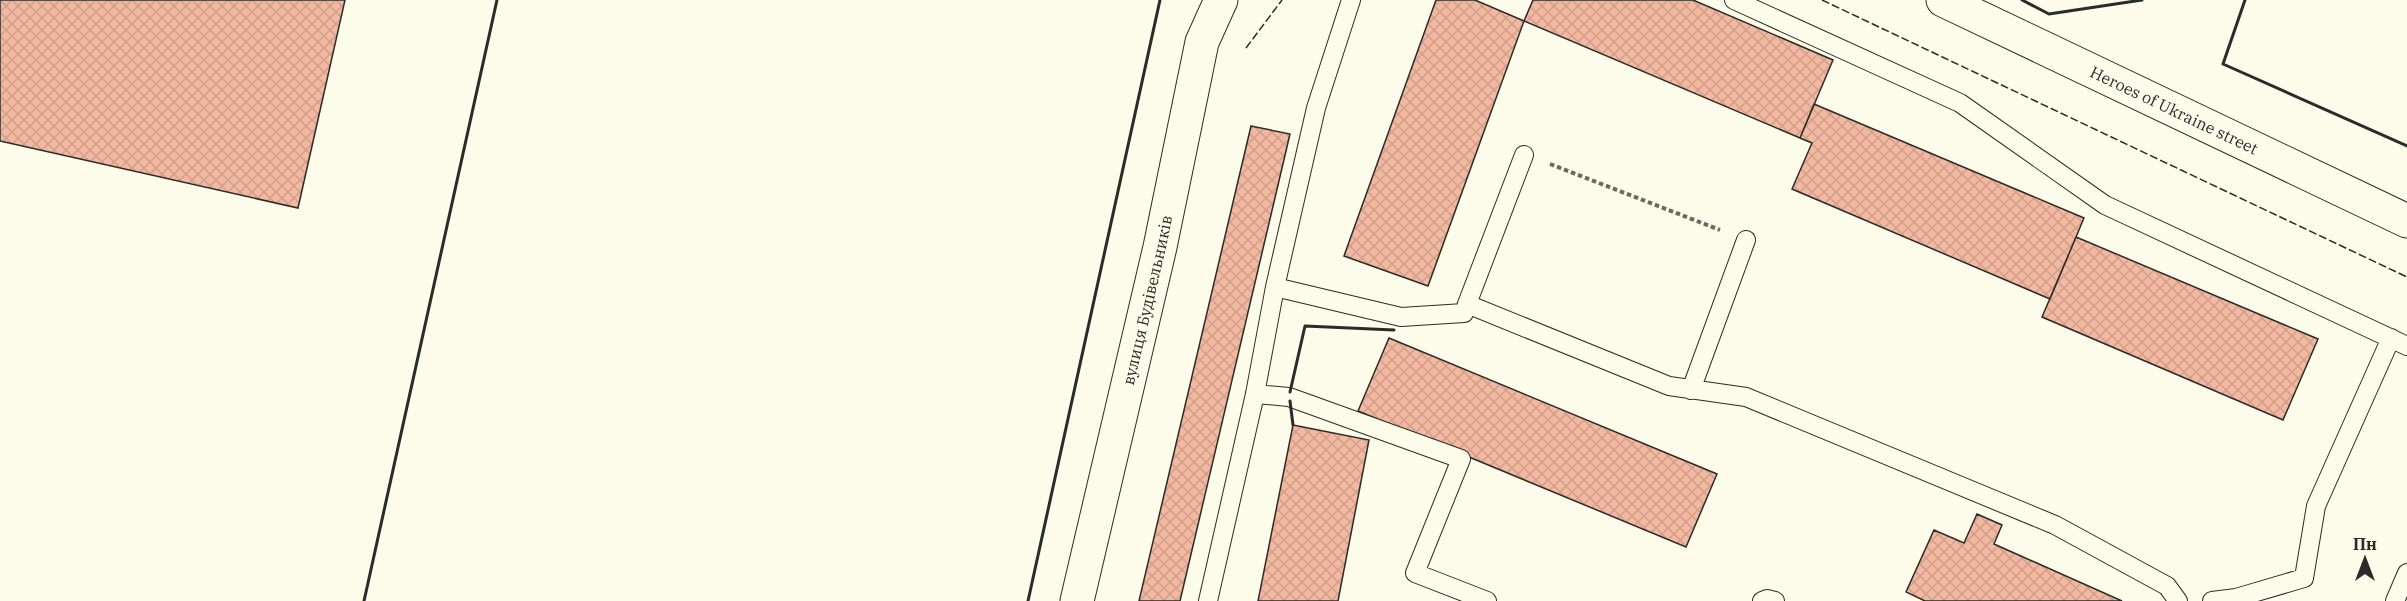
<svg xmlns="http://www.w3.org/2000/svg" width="2407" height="601" font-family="'IBM Plex Serif',serif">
	<defs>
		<pattern id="building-cross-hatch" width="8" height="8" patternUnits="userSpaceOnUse" patternTransform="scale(1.5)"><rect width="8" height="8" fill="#f2b8a0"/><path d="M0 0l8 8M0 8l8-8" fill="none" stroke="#d09e8a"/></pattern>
	</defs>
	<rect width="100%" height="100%" fill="#fdfbea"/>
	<!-- building -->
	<path fill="url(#building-cross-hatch)" stroke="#2b2b2b" stroke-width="1.5" d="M0,0h345l-47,208 -298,-67z
		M1436,0h39l49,21 -96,265 -84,-30z
		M1533,0h160l140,60 -33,78 -276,-117z
		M1814,104l270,114 -34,81 -258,-110 20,-46 -12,-5z
		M1251,126l39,8 -110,467h-41z
		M2076,237l242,102 -35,81 -241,-103z
		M1389,338l328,136 -31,73 -328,-136z
		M1293,425l76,15 -31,161h-80z
		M1977,514l25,11 -8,19 128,57h-197l-19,-9 28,-62 30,13z"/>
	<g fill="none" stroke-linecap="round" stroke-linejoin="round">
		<defs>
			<path id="service" d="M1734,0l226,103 145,102 302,141
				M1275,287l126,30 63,-4 3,-9 202,82 77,11 309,128 112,61 11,15
				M1467,304l57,-149
				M1691,390l55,-150
				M1255,394l34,3 172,62 -46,114 72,28
				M1208,601l47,-207 20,-107 41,-179 35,-108
				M1762,601l5,-2 8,2
				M2212,601l24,-3 68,-20 12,-72 75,-168
				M2395,601l12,-28"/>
			<g id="minor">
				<path id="s1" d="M1943,0l464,221"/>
				<path id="s2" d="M1077,601l83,-354 42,-205 19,-42"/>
			</g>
		</defs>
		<!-- service casing -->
		<use href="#service" stroke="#2b2b2b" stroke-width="20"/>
		<!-- minor casing -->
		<use href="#minor" stroke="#2b2b2b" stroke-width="35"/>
		<!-- path -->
		<path stroke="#6a6964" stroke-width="4" stroke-dasharray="4.5 3" stroke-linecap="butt" d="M1550,164l170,66"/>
		<!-- service -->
		<use href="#service" stroke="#fdfbea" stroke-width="18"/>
		<!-- minor -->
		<use href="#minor" stroke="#fdfbea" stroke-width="33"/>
		<!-- fence -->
		<path stroke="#2b2b2b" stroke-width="1.5" stroke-dasharray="8 3" stroke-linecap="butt" d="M1822,0l585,277
			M1246,48l36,-48"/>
		<!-- wall -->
		<path stroke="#2b2b2b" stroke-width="3" d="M2022,0l27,14 93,-14
			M2245,0l-22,64 184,82
			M1290,392l15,-66 89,4
			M1290,401l3,24
			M364,601l133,-601
			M1028,601l132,-601"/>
	</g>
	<g text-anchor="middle" stroke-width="4.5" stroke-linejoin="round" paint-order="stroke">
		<!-- street labels -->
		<g font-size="16" fill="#2b2b2b" stroke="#fdfbea">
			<text dy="6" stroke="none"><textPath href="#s1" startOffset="256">Heroes of Ukraine street</textPath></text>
			<text dy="6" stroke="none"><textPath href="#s2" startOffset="309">вулиця Будівельників</textPath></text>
		</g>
	</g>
	<!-- north arrow -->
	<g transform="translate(2365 559)" stroke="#fdfbea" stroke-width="4.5" paint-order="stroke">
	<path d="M0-4.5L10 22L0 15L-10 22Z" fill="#2b2b2b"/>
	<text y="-9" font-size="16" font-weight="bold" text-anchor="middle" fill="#2b2b2b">Пн</text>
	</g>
</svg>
